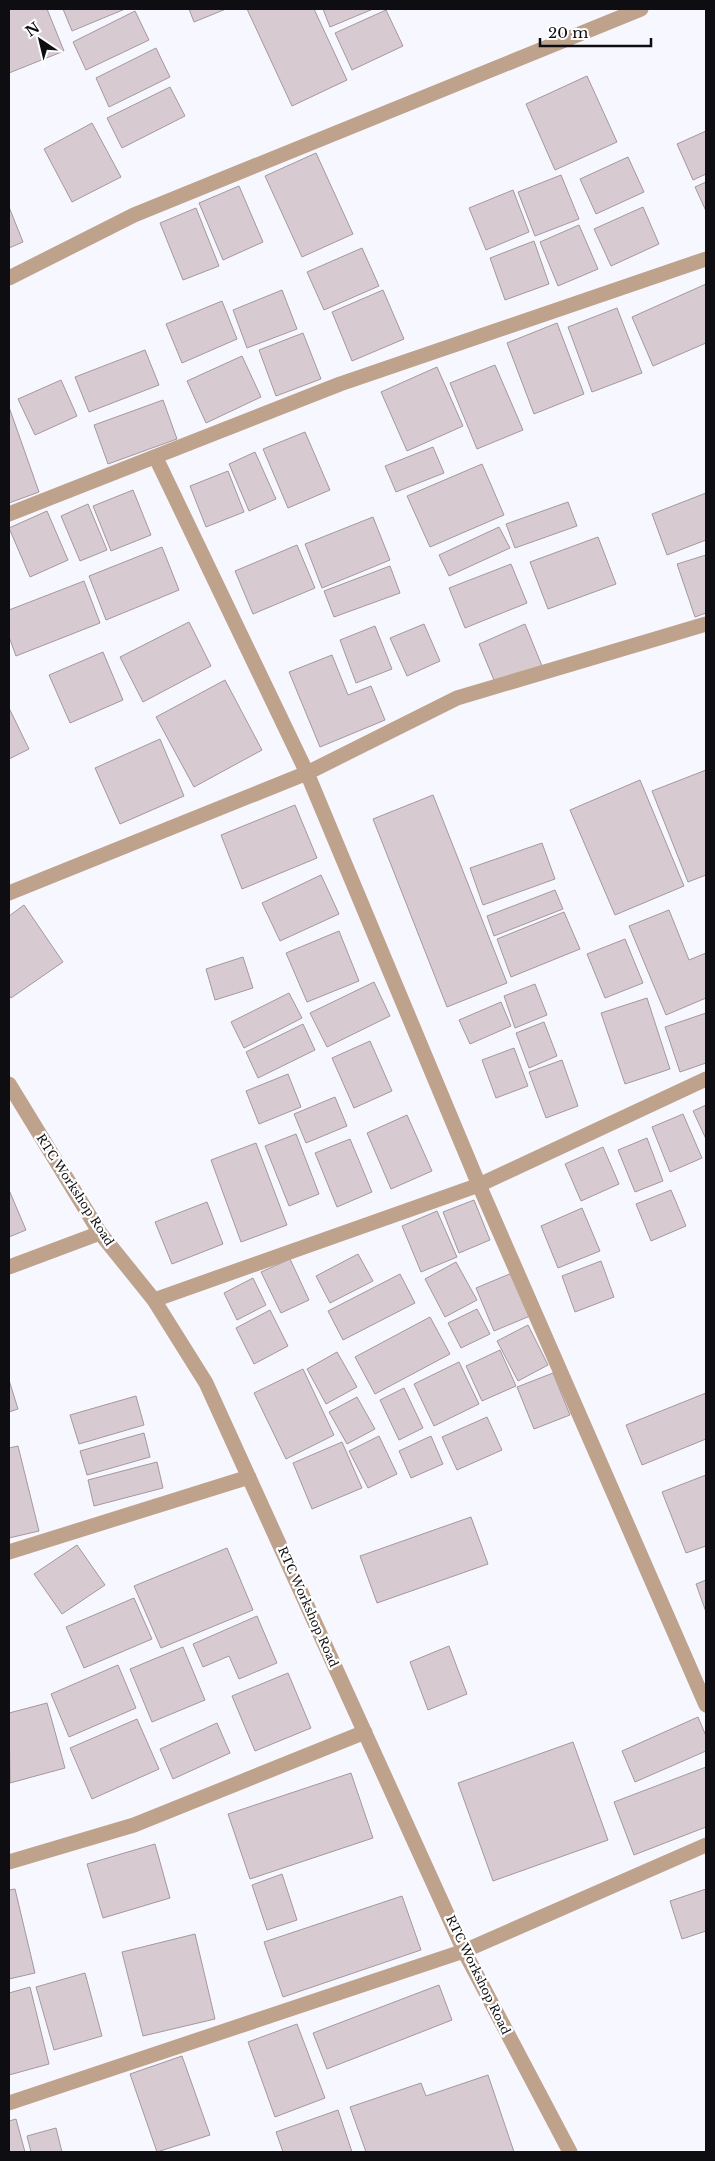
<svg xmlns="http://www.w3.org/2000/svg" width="715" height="2161" font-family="'Libre Baskerville',serif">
	<rect width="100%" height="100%" fill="#f7f8ff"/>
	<!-- building -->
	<path fill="#d7cad0" stroke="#a5989d" d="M9,9h38l17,42 -55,22z
		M63,9h62l-53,22z
		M189,9h37l-32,13z
		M247,9h67l33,71 -55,26z
		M323,9h50l-43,18z
		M386,10l17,36 -51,24 -17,-37z
		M135,11l14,29 -63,30 -13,-28z
		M156,48l14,29 -61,30 -13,-29z
		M587,76l30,66 -62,28 -29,-66z
		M170,87l15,29 -63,32 -15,-30z
		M92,123l29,54 -49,25 -28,-53z
		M706,131v43l-13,6 -16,-36z
		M316,153l37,81 -51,23 -37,-81z
		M628,157l16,35 -48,22 -16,-35z
		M561,175l18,44 -44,17 -17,-44z
		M706,182v29l-11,-24z
		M239,186l24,56 -40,18 -24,-57z
		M513,190l16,42 -43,18 -17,-42z
		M9,207l14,35 -14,6z
		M643,207l16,37 -48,22 -17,-37z
		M196,208l23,58 -36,14 -23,-57z
		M579,225l19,44 -40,17 -18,-44z
		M534,241l15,43 -44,16 -15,-42z
		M362,248l17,38 -55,24 -17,-38z
		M706,284v59l-53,23 -21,-49z
		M282,290l15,39 -50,19 -14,-38z
		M383,290l21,49 -52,22 -20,-49z
		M222,301l15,38 -55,24 -16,-39z
		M617,308l25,65 -50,19 -24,-65z
		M557,323l27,71 -50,20 -27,-71z
		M303,333l18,46 -45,17 -17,-46z
		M145,350l14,35 -70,27 -14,-35z
		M242,356l19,41 -55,26 -19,-42z
		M495,365l28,65 -46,19 -27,-66z
		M437,367l26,59 -56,25 -26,-59z
		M61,380l16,36 -42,19 -17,-36z
		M163,400l14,39 -69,25 -14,-39z
		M9,407l30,85 -30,11z
		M305,432l25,58 -42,18 -25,-59z
		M433,447l11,26 -48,19 -11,-26z
		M255,452l21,47 -27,12 -20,-47z
		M482,464l22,51 -74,32 -23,-51z
		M228,471l16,41 -38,15 -16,-41z
		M133,490l18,45 -40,16 -18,-45z
		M706,493v47l-39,15 -15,-41z
		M568,502l9,24 -62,22 -9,-24z
		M88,504l19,46 -27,11 -19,-45z
		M47,511l21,49 -38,17 -21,-49z
		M373,517l17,43 -68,28 -17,-44z
		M499,527l11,21 -61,28 -10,-21z
		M598,537l18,47 -68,25 -18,-47z
		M297,545l18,43 -62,26 -18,-43z
		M162,547l17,43 -73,30 -17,-44z
		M706,555v58l-11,4 -18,-53z
		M511,564l16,39 -62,25 -16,-40z
		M390,566l10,27 -66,24 -10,-26z
		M84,581l16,42 -84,33 -7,-19v-27z
		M189,622l22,44 -68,36 -23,-45z
		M424,624l16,37 -33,15 -17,-38z
		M525,624l17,42 -46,19 -17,-41z
		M375,626l17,43 -36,14 -16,-43z
		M103,652l20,48 -53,23 -21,-48z
		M332,655l16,40 23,-9 14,34 -65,27 -31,-75z
		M225,680l37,70 -68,37 -38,-70z
		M9,708l20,41 -20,10z
		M160,739l24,57 -64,28 -25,-56z
		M706,770v105l-18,7 -36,-91z
		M640,780l44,106 -69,29 -45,-105z
		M433,795l74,188 -60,24 -74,-188z
		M295,805l22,53 -75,31 -21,-54z
		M542,843l13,36 -72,26 -13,-37z
		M321,875l18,39 -59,27 -18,-38z
		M555,890l8,19 -69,27 -7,-20z
		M24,905l39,57 -52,36 -2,-3v-79z
		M669,910l20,50 17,-7v45l-40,17 -37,-89z
		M564,912l16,37 -69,28 -14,-38z
		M339,931l20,50 -52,21 -21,-49z
		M625,939l18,44 -38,15 -18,-44z
		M243,957l10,31 -38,12 -9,-31z
		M374,982l16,34 -63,31 -17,-34z
		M535,984l12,31 -32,13 -11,-32z
		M289,993l13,25 -58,30 -13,-26z
		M647,998l23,71 -45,15 -24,-71z
		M501,1002l10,24 -41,18 -11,-24z
		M706,1013v50l-26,9 -15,-45z
		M544,1022l13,34 -28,12 -13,-35z
		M303,1024l12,26 -57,28 -12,-26z
		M370,1041l22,50 -38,17 -22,-50z
		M514,1048l14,38 -32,12 -14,-38z
		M562,1060l16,46 -32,12 -17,-46z
		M288,1074l13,33 -42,17 -13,-33z
		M335,1097l12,29 -41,17 -12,-29z
		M706,1105v34l-13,-28z
		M683,1114l19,44 -32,14 -18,-45z
		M407,1115l25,56 -41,18 -24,-56z
		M296,1134l23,60 -30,12 -24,-60z
		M647,1138l16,43 -28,11 -17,-42z
		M350,1139l22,53 -35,15 -22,-54z
		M256,1143l31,82 -46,17 -30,-82z
		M603,1147l16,37 -38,17 -16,-37z
		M9,1190l17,40 -17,7z
		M671,1190l15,36 -35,15 -15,-37z
		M474,1200l16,40 -31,13 -16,-41z
		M207,1202l16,42 -51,20 -17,-42z
		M582,1208l18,43 -42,17 -17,-42z
		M437,1211l20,46 -36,15 -19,-46z
		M358,1254l15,27 -43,22 -14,-27z
		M290,1259l19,41 -28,13 -20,-41z
		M601,1261l13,36 -39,15 -13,-36z
		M456,1262l21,38 -32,17 -20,-38z
		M512,1273l18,43 -36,15 -18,-43z
		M400,1274l15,29 -72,37 -15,-29z
		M253,1278l13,27 -29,15 -13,-27z
		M477,1309l13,25 -29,14 -13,-25z
		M270,1310l18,36 -34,18 -18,-36z
		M430,1317l20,37 -75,40 -20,-37z
		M528,1325l20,40 -30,16 -21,-40z
		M500,1350l16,36 -34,15 -16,-35z
		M337,1352l20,35 -31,17 -19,-35z
		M459,1362l20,42 -45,22 -20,-42z
		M303,1369l31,66 -48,24 -32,-66z
		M553,1373l17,42 -36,14 -17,-42z
		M9,1380l9,29 -9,3z
		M404,1388l19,40 -24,12 -19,-40z
		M706,1393v46l-64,26 -16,-40z
		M136,1396l8,29 -65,19 -9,-29z
		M357,1397l18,32 -28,15 -18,-32z
		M487,1417l15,33 -45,20 -15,-33z
		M144,1433l6,24 -63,18 -7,-24z
		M379,1436l18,38 -29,14 -19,-37z
		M431,1436l12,28 -32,14 -12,-27z
		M342,1442l20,46 -50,21 -19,-46z
		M18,1446l21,85 -30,7v-90z
		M157,1462l6,26 -69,18 -6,-26z
		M706,1475v71l-20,7 -24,-61z
		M471,1517l17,47 -111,39 -17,-47z
		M77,1545l28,40 -43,29 -28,-40z
		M227,1548l26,62 -92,38 -27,-62z
		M706,1580v32l-10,-28z
		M134,1598l18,41 -68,29 -18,-41z
		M257,1616l20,47 -38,16 -10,-23 -26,11 -10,-23z
		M449,1646l18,48 -39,16 -18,-48z
		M183,1647l22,53 -53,22 -22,-53z
		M118,1665l18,43 -67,29 -18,-43z
		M288,1673l23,55 -56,23 -23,-55z
		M47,1703l18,65 -55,15 -1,-70z
		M698,1717l8,19v15l-71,31 -13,-31z
		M137,1719l22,50 -67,30 -22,-51z
		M217,1723l13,30 -57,26 -13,-30z
		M573,1742l35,98 -115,41 -35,-98z
		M706,1767v60l-72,28 -20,-53z
		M351,1773l22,65 -123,41 -22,-65z
		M155,1844l15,54 -67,20 -16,-54z
		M282,1874l15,46 -30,10 -15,-45z
		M15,1889l20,84 -26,6v-89z
		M706,1889v42l-24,8 -12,-38z
		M402,1896l19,54 -138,47 -19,-55z
		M195,1934l20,85 -72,17 -21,-84z
		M85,1973l17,63 -48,14 -18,-63z
		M439,1985l13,35 -125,49 -14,-36z
		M30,1987l19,77 -40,11v-82z
		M297,2024l28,74 -50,19 -27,-75z
		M182,2056l28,79 -53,17 -27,-78z
		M488,2075l26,77h-148l-16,-45 71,-24 5,13z
		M338,2110l14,42h-69l-7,-20z
		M16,2119l9,33h-16v-31z
		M56,2128l6,24h-31l-4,-16z"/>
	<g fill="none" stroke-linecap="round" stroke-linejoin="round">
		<!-- minor -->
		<path stroke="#bfa28c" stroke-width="15" d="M9,278l125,-63 507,-206
			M156,458l151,315 172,412 227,520
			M9,514l331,-130 366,-125
			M9,893l298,-120 150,-75 249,-74
			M9,1084l91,149 54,67 52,83 258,568 106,201
			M9,1267l91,-34
			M154,1300l325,-115 227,-106
			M9,1552l240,-75
			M9,1862l125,-37 231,-93
			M9,2103l455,-152 242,-106"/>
	</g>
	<g text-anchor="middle" stroke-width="4.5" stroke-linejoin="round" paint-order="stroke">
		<!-- street labels -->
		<g font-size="12" fill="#0e0e12" stroke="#fff">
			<text transform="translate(75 1190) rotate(57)" y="4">RTC Workshop Road</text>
			<text transform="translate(308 1607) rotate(66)" y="4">RTC Workshop Road</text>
			<text transform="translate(478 1975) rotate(64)" y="4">RTC Workshop Road</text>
		</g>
	</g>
	<!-- border -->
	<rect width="715" height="2161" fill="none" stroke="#0e0e12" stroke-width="20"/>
	<!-- north arrow -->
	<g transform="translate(40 40) rotate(325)" stroke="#ffffff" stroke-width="4" paint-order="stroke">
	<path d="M0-4L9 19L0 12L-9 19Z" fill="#0e0e12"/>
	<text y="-8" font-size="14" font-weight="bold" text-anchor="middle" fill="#0e0e12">N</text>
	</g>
	<!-- scale -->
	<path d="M540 38v8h111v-8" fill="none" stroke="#0e0e12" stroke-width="2.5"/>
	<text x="548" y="38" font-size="15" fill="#0e0e12" stroke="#ffffff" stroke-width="4" paint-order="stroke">20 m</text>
</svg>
